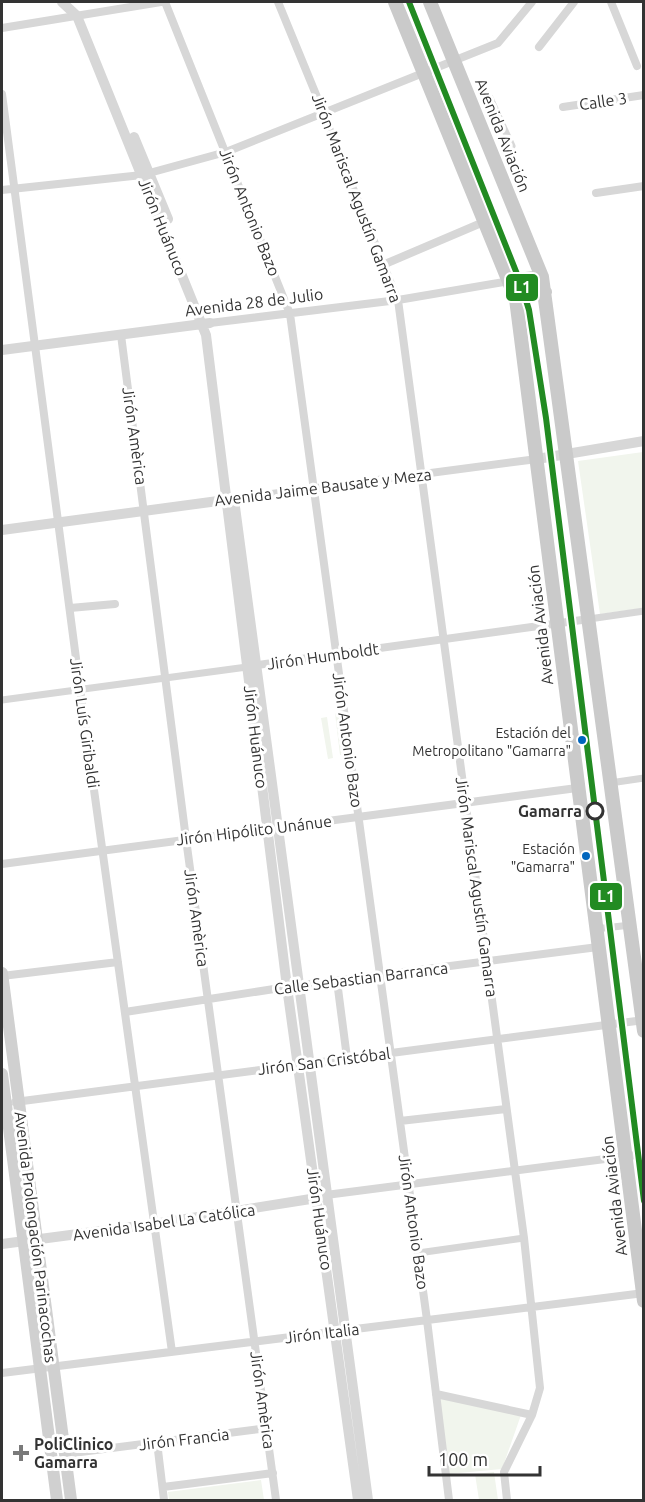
<svg xmlns="http://www.w3.org/2000/svg" width="645" height="1502" font-family="Ubuntu,sans-serif">
	<rect width="100%" height="100%" fill="#fff"/>
	<!-- green -->
	<path fill="#f1f5ed" d="M643,452v156l-43,6 -22,-153z
		M342,712l5,42 -7,1 -5,-42z
		M327,717l6,41 -5,1 -7,-41z
		M438,1397l83,18 -19,54 -54,5z
		M494,1472l4,28h-19l-4,-26z
		M261,1480l3,20h-95l-1,-8z"/>
	<g fill="none" stroke-linecap="round" stroke-linejoin="round">
		<!-- pedestrian -->
		<path stroke="#d7d7d7" stroke-width="7" d="M490,98l22,48
			M324,114l74,186
			M589,619l55,-8
			M2,700l245,-33
			M610,783l34,-5
			M595,929l36,-4
			M418,1253l106,-15"/>
		<!-- minor -->
		<path stroke="#d7d7d7" stroke-width="8" d="M165,2l125,312 137,1006 22,180
			M278,2l46,112
			M611,2l26,64
			M2,28l159,-26
			M539,47l35,-45
			M2,94l78,595 92,663
			M563,107l81,-12
			M2,190l140,-15 84,-23 272,-109 34,-41
			M596,193l48,-7
			M385,264l101,-43
			M398,300l126,938 16,150 -8,27 -28,57 3,28
			M210,323l188,-23 112,-19
			M121,335l65,504 90,661
			M233,499l304,-40
			M70,608l45,-4
			M251,666l338,-47
			M2,864l575,-76
			M2,976l116,-14
			M337,981l10,77
			M125,1012l162,-25 311,-40
			M15,1102l629,-82
			M400,1121l106,-12
			M326,1195l318,-41
			M2,1373l642,-80
			M436,1394l96,21
			M157,1442l7,58
			M65,1454l202,-26
			M163,1487l110,-14"/>
		<!-- tertiary -->
		<path stroke="#d7d7d7" stroke-width="10" d="M62,2l15,14 129,319 81,652 71,513
			M134,137l34,82
			M2,350l208,-27
			M537,459l107,-18
			M235,507l133,993
			M2,530l231,-31
			M2,1244l152,-20 169,-27"/>
		<!-- secondary -->
		<path stroke="#d0d0d0" stroke-width="12" d="M2,973l69,527
			M2,1074l55,426"/>
		<!-- primary -->
		<path stroke="#cacaca" stroke-width="14" d="M395,2l121,297 128,1002
			M430,2l112,275 102,754
			M510,281l9,8 26,3
			M510,281l32,-4"/>
		<defs>
			<path id="metro-1" d="M409,2l112,282 8,26 17,108 98,783"/>
		</defs>
		<!-- metro-1 casing -->
		<use href="#metro-1" stroke="#fff" stroke-width="10"/>
		<!-- metro-1 -->
		<use href="#metro-1" stroke="#228b22" stroke-width="6"/>
	</g>
	<!-- markers -->
	<g fill="#0065bd" stroke="#fff" stroke-width="2">
		<circle cx="582" cy="740" r="5"/>
		<circle cx="586" cy="856" r="5"/>
	</g>
	<circle fill="#fff" stroke="#333" stroke-width="3" cx="595" cy="811" r="8"/>
	<path fill="#7a7a7a" stroke="#fff" stroke-width="2" d="M18 1444h6v6h6v6h-6v6h-6v-6h-6v-6h6z"/>
	<g text-anchor="middle" stroke-width="6" stroke-linejoin="round" paint-order="stroke">
		<!-- bus labels -->
		<g font-size="14" fill="#333" stroke="#fff" text-anchor="end">
			<text x="571" y="738">Estación del<tspan x="571" dy="18">Metropolitano "Gamarra"</tspan></text>
			<text x="575" y="854">Estación<tspan x="575" dy="18">"Gamarra"</tspan></text>
		</g>
		<!-- street labels -->
		<g font-size="16" fill="#333" stroke="#fff">
			<text transform="translate(603 101) rotate(-8)" y="6">Calle 3</text>
			<text transform="translate(503 135) rotate(68)" y="6">Avenida Aviación</text>
			<text transform="translate(357 198) rotate(69)" y="6">Jirón Mariscal Agustín Gamarra</text>
			<text transform="translate(250 212) rotate(68)" y="6">Jirón Antonio Bazo</text>
			<text transform="translate(163 227) rotate(68)" y="6">Jirón Huánuco</text>
			<text transform="translate(254 302) rotate(-7)" y="6">Avenida 28 de Julio</text>
			<text transform="translate(135 436) rotate(82)" y="6">Jirón Amèrica</text>
			<text transform="translate(323 487) rotate(-7)" y="6">Avenida Jaime Bausate y Meza</text>
			<text transform="translate(540 625) rotate(-97)" y="6">Avenida Aviación</text>
			<text transform="translate(323 656) rotate(-8)" y="6">Jirón Humboldt</text>
			<text transform="translate(85 723) rotate(82)" y="6">Jirón Luís Giribaldi</text>
			<text transform="translate(256 737) rotate(83)" y="6">Jirón Huánuco</text>
			<text transform="translate(348 740) rotate(82)" y="6">Jirón Antonio Bazo</text>
			<text transform="translate(254 830) rotate(-7)" y="6">Jirón Hipólito Unánue</text>
			<text transform="translate(477 887) rotate(82)" y="6">Jirón Mariscal Agustín Gamarra</text>
			<text transform="translate(197 918) rotate(82)" y="6">Jirón Amèrica</text>
			<text transform="translate(361 978) rotate(-7)" y="6">Calle Sebastian Barranca</text>
			<text transform="translate(324 1061) rotate(-7)" y="6">Jirón San Cristóbal</text>
			<text transform="translate(614 1196) rotate(-97)" y="6">Avenida Aviación</text>
			<text transform="translate(320 1219) rotate(82)" y="6">Jirón Huánuco</text>
			<text transform="translate(164 1222) rotate(-8)" y="6">Avenida Isabel La Católica</text>
			<text transform="translate(414 1222) rotate(82)" y="6">Jirón Antonio Bazo</text>
			<text transform="translate(36 1237) rotate(83)" y="6">Avenida Prolongación Parinacochas</text>
			<text transform="translate(322 1333) rotate(-7)" y="6">Jirón Italia</text>
			<text transform="translate(263 1400) rotate(82)" y="6">Jirón Amèrica</text>
			<text transform="translate(184 1439) rotate(-7)" y="6">Jirón Francia</text>
		</g>
		<!-- stop labels -->
		<g font-size="16" font-weight="bold" fill="#333" stroke="#fff" text-anchor="end">
			<text x="582" y="817">Gamarra</text>
		</g>
		<!-- poi labels -->
		<g font-size="16" font-weight="bold" fill="#333" stroke="#fff" text-anchor="start">
			<text x="34" y="1450">PoliClinico<tspan x="34" dy="18">Gamarra</tspan></text>
		</g>
	</g>
	<g stroke="#fff" stroke-width="2">
		<rect x="505" y="273" width="34" height="29" rx="6" fill="#228b22"/>
		<rect x="589" y="882" width="34" height="29" rx="6" fill="#228b22"/>
	</g>
	<g font-size="16" text-anchor="middle" font-weight="bold" fill="#fff">
		<text x="522" y="293">L1</text>
		<text x="606" y="902">L1</text>
	</g>
	<!-- border -->
	<rect width="645" height="1502" fill="none" stroke="#333333" stroke-width="6"/>
	<!-- scale -->
	<path d="M429 1466v9h111v-9" fill="none" stroke="#333333" stroke-width="3"/>
	<text x="438" y="1466" font-size="18" fill="#333333" stroke="#ffffff" stroke-width="4.5" paint-order="stroke">100 m</text>
</svg>
